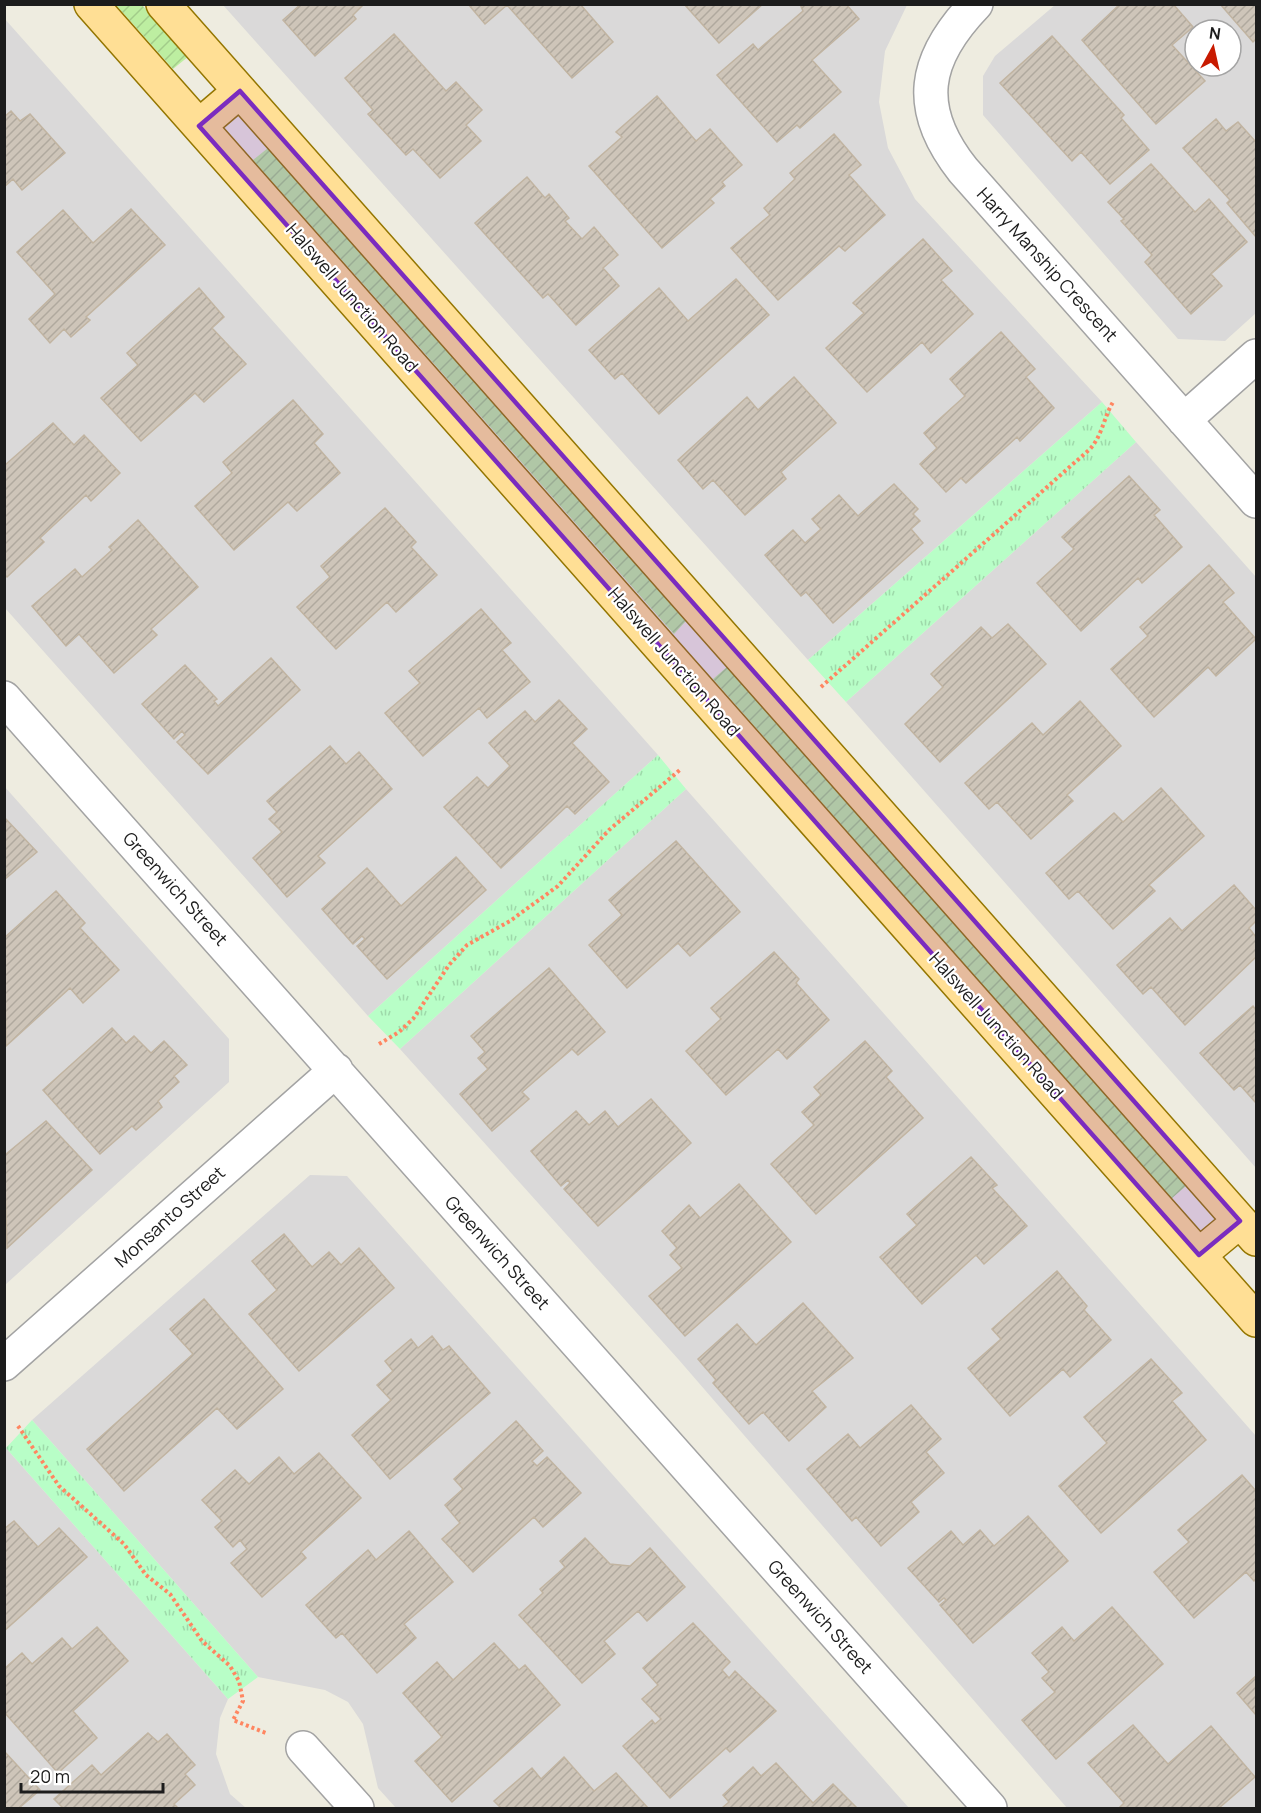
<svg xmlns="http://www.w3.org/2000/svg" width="1261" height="1813" font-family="Manrope,sans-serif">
	<defs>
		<pattern id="park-tufts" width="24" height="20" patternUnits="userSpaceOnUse" patternTransform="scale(1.5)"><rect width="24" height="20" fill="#b8fec7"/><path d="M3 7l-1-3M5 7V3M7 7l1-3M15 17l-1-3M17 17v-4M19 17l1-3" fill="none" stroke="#9ed9aa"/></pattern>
		<pattern id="garden-furrows" width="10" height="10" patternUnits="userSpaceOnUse" patternTransform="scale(1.5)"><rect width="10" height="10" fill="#bdeea1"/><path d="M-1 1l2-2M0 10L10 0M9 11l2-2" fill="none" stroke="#a2cc8a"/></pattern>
		<pattern id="building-hatch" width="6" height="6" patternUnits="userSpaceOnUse" patternTransform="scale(1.5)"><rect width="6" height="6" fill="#cec5b9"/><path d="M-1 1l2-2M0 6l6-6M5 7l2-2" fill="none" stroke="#b0a99e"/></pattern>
	</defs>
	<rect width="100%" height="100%" fill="#eeece0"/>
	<!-- residential -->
	<path fill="#dad9d9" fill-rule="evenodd" d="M223,5h684l-22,46 -6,51 9,46 27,51 187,203 -294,258z
		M1055,5h201v308l-31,28 -47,-2 -195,-224v-39l12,-20zM1195,30h36v36h-36z
		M4,18l654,737 -290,261 -363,-408z
		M1136,442l120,135v591l-410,-466z
		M4,786l225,253v43l-224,203z
		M686,789l570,647v372h-189l-388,-448 -279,-311z
		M310,1175l37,1 562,632h-513l-18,-20 -15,-64 -15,-22 -23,-12 -67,-13 -226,-257z
		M6,1448l222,251 -8,19 -4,36 14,40 16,14h-241z"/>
	<!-- park -->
	<path fill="url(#park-tufts)" d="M1102,402l34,40 -290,260 -38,-42z
		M658,755l28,34 -286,260 -32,-33z
		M32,1420l226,257 -30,22 -222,-251z"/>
	<!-- garden -->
	<path fill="url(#garden-furrows)" d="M116,5h26l47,51 -16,13z
		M268,148l418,473 -12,13 -421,-474z
		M727,667l52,56 407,463 -15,13 -458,-520z"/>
	<!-- building -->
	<path fill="url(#building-hatch)" stroke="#c1b4a1" stroke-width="1.5" d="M301,4h63l-11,11 3,4 -41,37 -32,-36z
		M468,4h112l33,38 -41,36 -65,-73 -22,19z
		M684,4h79l-44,39z
		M800,4h46l13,15 -47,41 29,32 -41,36 -3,-3 -20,17 -60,-67 36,-31 5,6 45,-39z
		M1120,4h53l20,23 -21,18 33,36 -49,43 -74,-84z
		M1220,4h36v35l-3,3z
		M394,34l52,57 10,-9 26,28 -16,15 15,16 -41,37 -27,-29 -7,6 -38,-41 5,-4 -28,-32z
		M1052,36l72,79 -3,3 28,32 -39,34 -29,-32 -9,9 -72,-78z
		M657,96l39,45 14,-12 32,36 -20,17 3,4 -15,13 4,4 -52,45 -73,-82 33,-29 -6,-5z
		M11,111l9,10 10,-7 35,39 -43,37 -9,-11 -9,8v-70z
		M1216,119l10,12 12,-9 18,20v95l-29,-34 3,-3 -47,-52z
		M834,134l27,31 -12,10 36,40 -40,36 -6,-5 -61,54 -47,-52 39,-33 -6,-7 31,-29 -5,-6z
		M1151,164l44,48 14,-13 38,43 -36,32 11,12 -31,28 -46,-52 7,-7 -31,-34 3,-2 -16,-17z
		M527,177l18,21 4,-4 20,24 -4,3 17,18 12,-12 24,28 -15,13 16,18 -43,39 -28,-31 -5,4 -68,-75z
		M131,209l34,36 -79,72 4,3 -19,17 -7,-8 -14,14 -21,-24 26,-25 -38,-42 46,-42 30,33z
		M923,239l29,32 -11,9 32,34 -42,39 -9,-11 -55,50 -41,-44 38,-35 -11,-10z
		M736,279l33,36 -110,99 -37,-41 -7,6 -26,-29 70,-62 29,33z
		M199,288l25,29 -12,11 34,36 -42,38 -9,-9 -54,48 -40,-43 37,-33 -11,-12z
		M1001,332l34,37 -9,8 28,31 -34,33 -3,-4 -51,46 -5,-5 -15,14 -26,-28 17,-16 -13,-15 41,-37 -15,-17z
		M794,377l42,46 -55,49 5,7 -41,36 -32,-35 -10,9 -25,-29 69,-63 11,13z
		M293,400l30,34 -9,9 26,30 -43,38 -9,-9 -54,48 -39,-44 37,-33 -9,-11z
		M53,423l21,22 10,-10 36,38 -29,28 -5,-6 -46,43 4,4 -37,35 -3,-3 1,-109z
		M1129,476l31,34 -6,5 28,32 -40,36 -4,-5 -57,53 -44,-48 37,-34 -12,-12z
		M894,484l24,25 -5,5 7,7 -9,8 12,14 -90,80 -27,-31 -5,4 -36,-41 28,-25 12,13 16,-14 -9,-10 27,-24 19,21z
		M385,508l31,34 -5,5 26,28 -41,37 -9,-10 -51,47 -39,-42 33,-30 -9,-11z
		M138,520l60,67 -47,42 6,6 -43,38 -35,-39 -13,12 -34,-40 43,-37 7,8 30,-27 -3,-3z
		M1209,565l25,28 -11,9 33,37 -40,37 -8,-9 -54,50 -43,-48 37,-33 -8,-9z
		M481,609l30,34 -9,7 28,32 -43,36 -8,-10 -56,48 -38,-43 35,-30 -11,-12z
		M1008,624l38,40 -106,98 -35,-38 38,-37 -12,-13 50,-47 11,11z
		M271,658l29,32 -92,84 -31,-32 8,-7 -3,-4 -8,8 -32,-35 43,-39 32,34 -3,2 4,5z
		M559,700l28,29 -15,14 37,39 -34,32 -8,-8 -66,62 -57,-61 33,-30 11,11 22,-22 -21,-23 36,-32 10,11z
		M1080,701l41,45 -54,49 6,6 -42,38 -34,-37 -8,7 -24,-26 67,-60 11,12z
		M330,746l16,18 13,-12 33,37 -74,67 7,7 -38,34 -34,-39 29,-26 -13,-13 8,-7 -10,-11z
		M1161,788l43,48 -55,49 6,6 -42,38 -35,-38 -9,8 -23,-26 68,-60 9,9z
		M4,817l33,35 -33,28z
		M676,841l64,71 -50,44 -12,-13 -51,45 -38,-43 33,-30 -13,-15z
		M456,857l30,33 -99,89 -30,-33 8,-7 -3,-3 -9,8 -31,-35 45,-41 34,38z
		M1234,885l22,25v11l-7,7 7,9v20l-71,68 -34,-38 -8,7 -26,-29 53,-47 12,13z
		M56,891l29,32 -5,5 39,42 -36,33 -13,-15 -64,58 -2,-108z
		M774,952l25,27 -3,4 33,37 -42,39 -9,-10 -52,46 -40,-44 35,-32 -10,-11z
		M549,968l56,64 -27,23 -6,-6 -50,43 7,7 -37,32 -32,-37 28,-25 -10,-11 7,-6 -14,-16z
		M1253,1006l3,4v93l-16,-18 -6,5 -34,-37z
		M112,1028l14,15 8,-7 17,17 13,-12 23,24 -13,11 5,6 -21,19 4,6 -26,23 -4,-4 -32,28 -57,-64z
		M865,1041l27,30 -6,6 37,41 -107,96 -45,-50 43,-39 -12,-13 19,-17 -7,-8z
		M651,1099l40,44 -93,83 -34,-37 6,-6 -2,-3 -7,6 -30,-35 45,-40 13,14 16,-14 13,16z
		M46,1121l46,49 -85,78 -3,-96 2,2z
		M971,1157l26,28 -5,3 35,38 -43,38 -8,-9 -54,49 -42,-47 37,-32 -10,-11z
		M739,1184l52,58 -106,94 -36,-40 33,-28 -12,-13 7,-7 -15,-17 27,-26 11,13z
		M284,1234l28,33 17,-15 12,13 18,-17 35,40 -95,83 -50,-57 28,-24 -25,-29z
		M1057,1271l30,35 -3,4 27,30 -41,37 -7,-8 -53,47 -42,-48 33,-29 -9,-10z
		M204,1299l79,90 -46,40 -20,-21 -93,83 -37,-42 106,-95 -23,-25z
		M803,1303l50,55 -41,33 14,16 -37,34 -26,-29 -14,12 -36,-41 3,-3 -18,-21 39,-35 19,21z
		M432,1336l11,14 6,-4 41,47 -100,86 -38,-44 39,-35 -14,-15 16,-14 -8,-10 26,-22 7,9z
		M1151,1359l31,34 -10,8 34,39 -105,93 -42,-47 48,-43 -23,-26z
		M911,1405l30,34 -15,13 18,21 -33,29 8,10 -38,34 -25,-29 -4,4 -45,-52 41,-35 12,14z
		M516,1421l27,30 -11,10 5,5 10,-9 34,36 -38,34 -9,-10 -61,55 -31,-33 18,-16 -15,-18 18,-16 -9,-10z
		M319,1453l42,45 -60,54 5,6 -44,39 -31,-34 16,-14 -7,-9 -7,7 -18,-20 7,-6 -20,-21 33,-30 14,14 30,-27 15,17z
		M1242,1475l14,16v88l-2,2 -8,-9 -52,46 -40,-46 35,-30 -11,-12z
		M1028,1516l40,45 -95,82 -33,-38 6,-5 -2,-2 -5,4 -31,-34 43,-37 12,14 17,-15 14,16z
		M14,1521l24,26 21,-19 28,29 -83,74v-102z
		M409,1531l44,51 -49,42 12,14 -39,35 -35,-40 -6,5 -30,-33 62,-55 8,10z
		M585,1538l25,26 20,2 20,-18 35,39 -38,34 -9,-10 -34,30 11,13 -33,29 -63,-68 24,-22 -3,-4 25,-22 -5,-6z
		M1112,1607l51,57 -107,95 -34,-39 33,-28 -13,-14 7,-6 -17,-19 30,-26 12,14z
		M693,1623l37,39 -8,8 7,8 6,-7 41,40 -46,41 -4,-4 -56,50 -47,-52 29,-26 3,4 6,-5 -19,-20 16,-14 -15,-17z
		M97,1627l31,34 -55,50 24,27 -39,35 -54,-61v-43l18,-16 10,11 30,-26 10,11z
		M494,1643l25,27 6,-5 35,40 -108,97 -37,-41 27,-24 -39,-44 34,-31 16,18z
		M1256,1676v39l-19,-22z
		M1133,1725l35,39 43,-38 44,51 -36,31h-100l5,-5 -36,-40z
		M148,1733l10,9 9,-8 28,31 -10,9 10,11 -21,19 3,3 -2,1h-112l-9,-9 38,-34 9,10z
		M4,1751l36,39 -21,18h-15z
		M564,1757l30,34 22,-18 32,35h-147l-7,-7 38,-33 9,11z
		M776,1763l37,40 20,-19 24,24h-135l7,-6 -6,-7 30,-28 8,9z"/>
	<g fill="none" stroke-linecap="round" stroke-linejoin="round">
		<defs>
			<path id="minor" d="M976,4c-53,55 -62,104 -13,166l293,331
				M1184,420l72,-64
				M4,698l986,1110
				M4,1364l332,-294
				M303,1748l54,60"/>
			<path id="major" d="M91,4l1165,1316
				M163,4l1093,1235
				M199,126l41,-35
				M1199,1255l41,-34"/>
		</defs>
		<!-- minor casing -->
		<use href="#minor" stroke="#a3a3a3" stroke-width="36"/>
		<!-- major casing -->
		<use href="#major" stroke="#947600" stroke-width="36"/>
		<!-- path -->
		<path stroke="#ff8661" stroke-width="4" stroke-dasharray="3 3" stroke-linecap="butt" d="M821,687l269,-238c12,-13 14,-32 23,-47
			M379,1044l20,-12 14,-13 36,-54 18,-20 43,-24 48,-35 51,-56 72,-61
			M18,1426l41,60 65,58 22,31 24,19 32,47 28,25 9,15 4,20 -10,19 33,13"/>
		<!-- minor -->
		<use href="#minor" stroke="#fff" stroke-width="33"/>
		<!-- major -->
		<use href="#major" stroke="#ffdf95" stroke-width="33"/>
	</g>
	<!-- marked area -->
	<path fill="#7b2cbf" fill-opacity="0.2" stroke="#7b2cbf" stroke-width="4.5" stroke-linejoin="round" d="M240,91l1000,1130 -41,34 -1000,-1129z"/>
	<g text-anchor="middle" stroke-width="4.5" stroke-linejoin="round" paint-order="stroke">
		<!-- street labels -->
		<g font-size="18" fill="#1c1c1c" stroke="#fff">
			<text transform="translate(1047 265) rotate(48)" y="6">Harry Manship Crescent</text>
			<text transform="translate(352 298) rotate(49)" y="6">Halswell Junction Road</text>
			<text transform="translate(674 662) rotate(49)" y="6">Halswell Junction Road</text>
			<text transform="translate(175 889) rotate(48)" y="6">Greenwich Street</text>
			<text transform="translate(996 1026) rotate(48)" y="6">Halswell Junction Road</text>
			<text transform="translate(170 1217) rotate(-42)" y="6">Monsanto Street</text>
			<text transform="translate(497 1253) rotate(48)" y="6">Greenwich Street</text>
			<text transform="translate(820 1617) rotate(48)" y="6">Greenwich Street</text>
		</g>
	</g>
	<!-- border -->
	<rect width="1261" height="1813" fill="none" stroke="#1c1c1c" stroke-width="12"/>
	<!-- north arrow -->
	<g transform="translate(1213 48) rotate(8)"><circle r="28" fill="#ffffff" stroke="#a4a4a4" stroke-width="1.5"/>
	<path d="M0-4.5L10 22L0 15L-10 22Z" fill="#c81a00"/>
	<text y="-9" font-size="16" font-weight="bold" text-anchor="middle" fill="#1c1c1c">N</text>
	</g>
	<!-- scale -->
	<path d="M21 1783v9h142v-9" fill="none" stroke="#1c1c1c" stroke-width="3"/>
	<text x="30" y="1783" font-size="18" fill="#1c1c1c" stroke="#ffffff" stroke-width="4.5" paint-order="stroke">20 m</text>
</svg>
